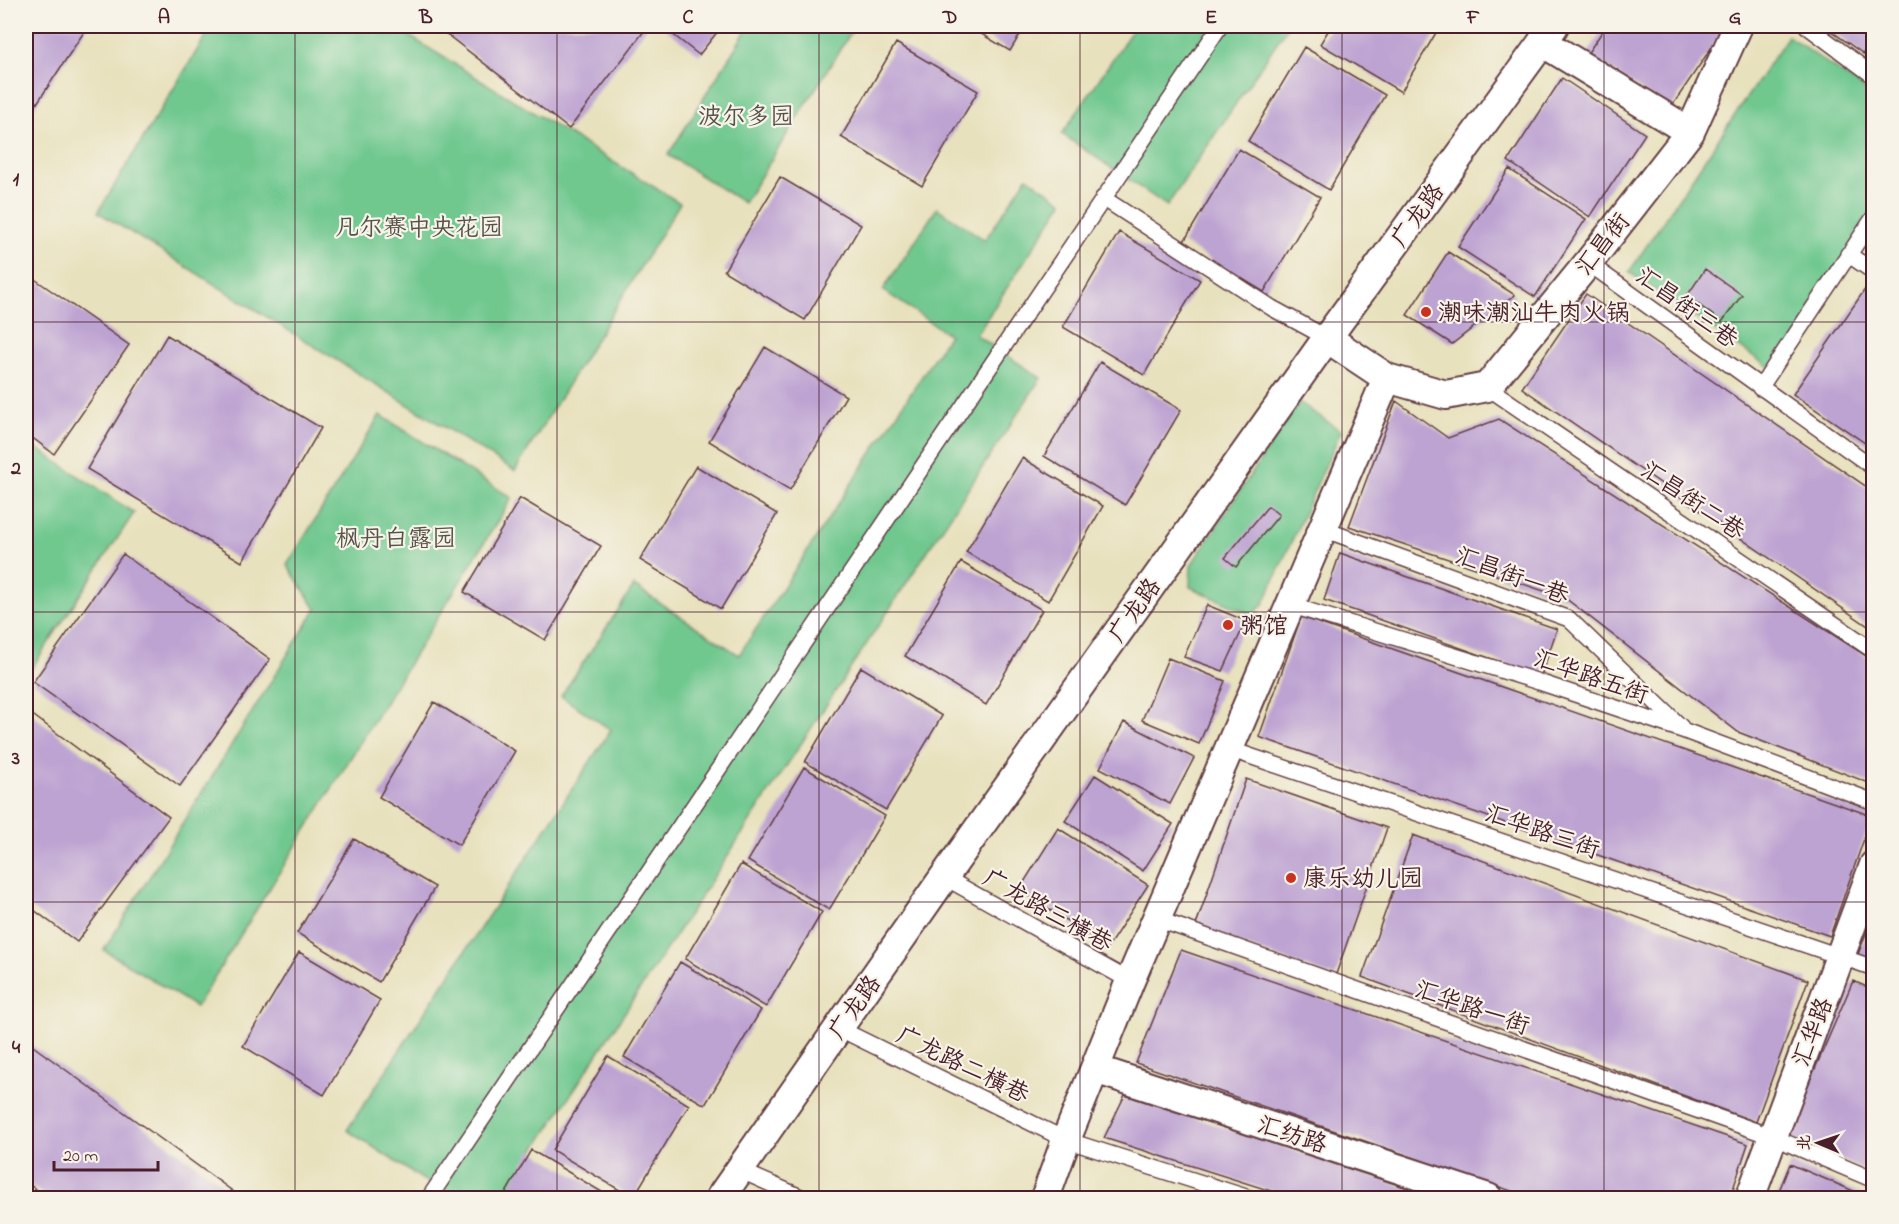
<svg xmlns="http://www.w3.org/2000/svg" width="1899" height="1224" font-family="'Indie Flower','LXGW WenKai TC',sans-serif">
	<rect width="100%" height="100%" fill="#f7f3e8"/>
	<filter id="ink" filterUnits="userSpaceOnUse"><feTurbulence type="fractalNoise" baseFrequency=".0167" numOctaves="2"/><feDisplacementMap in="SourceGraphic" scale="12" xChannelSelector="R" yChannelSelector="G"/><feConvolveMatrix kernelMatrix="1 2 1 2 8 2 1 2 1" color-interpolation-filters="sRGB"/></filter>
	<filter id="wash" filterUnits="userSpaceOnUse"><feTurbulence type="fractalNoise" baseFrequency=".008" numOctaves="4" result="noise"/><feDisplacementMap in="SourceGraphic" scale="24" xChannelSelector="R" yChannelSelector="G"/><feGaussianBlur stdDeviation="1.35" result="paint"/><feColorMatrix in="noise" values="0 0 0 0 0 0 0 0 0 0 0 0 0 0 0 0 0 1.4 0 .05"/><feComposite in="paint" operator="in"/></filter>
	<g filter="url(#wash)">
		<rect width="100%" height="100%" fill="#e8e1bd"/>
		<!-- green -->
		<path fill="#6fc88f" stroke="#5c745d" stroke-width="1.5" d="M212,26h181l287,177 -165,268 -417,-259z
			M749,26h106l-111,177 -76,-48z
			M1135,26h153l-121,180 -105,-72z
			M1788,36l85,59v129l-98,147 -146,-99z
			M1027,177l36,25 -87,133 65,43 -538,820h-52l-104,-68 264,-400 -50,-34 73,-110 105,69 210,-320 -66,-45 54,-82 48,32z
			M1299,402l42,29 -78,174 -11,10 -62,-28 1,-22z
			M380,415l132,83 -316,509 -92,-57 212,-341 -29,-44z
			M26,441l108,72 -108,164z"/>
		<g id="blocks">
			<!-- building -->
			<path fill="#bda3d2" d="M26,26h62l-62,94z
				M436,26h212l-79,103z
				M662,26h60l-23,29z
				M968,26h57l-15,25z
				M1331,26h109l-39,66 -81,-48z
				M1606,26h120l-56,83 -83,-55z
				M1833,26h41l-2,34 -42,-30z
				M896,43l82,48 -56,95 -81,-49z
				M1304,47l81,48 -56,95 -81,-49z
				M1562,78l83,56 -55,83 -82,-56z
				M1239,149l81,48 -56,95 -81,-49z
				M1509,169l77,50 -51,78 -77,-50z
				M780,177l81,48 -56,95 -81,-49z
				M1119,232l81,48 -56,95 -81,-48z
				M1448,252l67,43 -63,49 -45,-29z
				M1705,269l37,26 -20,27 -35,-26z
				M26,273l103,72 -75,109 -28,-21z
				M1868,285l6,4v160l-81,-55z
				M1586,294l288,198v138l-352,-242z
				M167,335l154,93 -79,134 -155,-93z
				M765,347l81,49 -56,94 -81,-49z
				M1100,362l81,48 -56,95 -81,-49z
				M1396,401l52,37 51,-19 375,242v124l-136,-53 -173,-134 -216,-72z
				M1022,458l81,48 -55,95 -82,-49z
				M696,466l81,48 -56,95 -81,-49z
				M520,498l81,48 -56,94 -81,-48z
				M1268,506l11,9 -43,52 -11,-9z
				M1340,553l217,76 -16,47 -217,-76z
				M123,554l147,105 -90,127 -147,-104z
				M961,562l81,48 -56,95 -81,-49z
				M1207,605l39,16 -23,50 -39,-14z
				M1301,617l571,199 -42,120 -571,-199z
				M1168,658l57,23 -26,63 -57,-24z
				M861,667l81,49 -56,94 -81,-48z
				M434,702l81,49 -56,94 -80,-48z
				M26,710l143,107 -92,125 -51,-38z
				M1124,722l70,36 -24,46 -70,-36z
				M804,767l81,49 -56,94 -81,-49z
				M1095,775l78,49 -30,47 -78,-50z
				M1246,779l141,49 -52,149 -140,-49z
				M1058,828l90,57 -40,62 -89,-57z
				M1413,835l395,145 -52,142 -394,-145z
				M354,839l81,48 -56,95 -82,-49z
				M741,864l81,48 -56,95 -81,-48z
				M1873,916h1v47l-17,-6z
				M1181,950l567,194 -18,54h-198l-396,-135z
				M299,952l81,48 -56,95 -81,-49z
				M680,962l81,48 -56,95 -81,-48z
				M1853,981l21,9v184l-88,-38z
				M26,1041l216,157h-194l-22,-16z
				M608,1056l81,49 -56,93 -81,-48z
				M1125,1095l313,103h-145l-189,-60z
				M531,1150l81,48h-109z
				M1790,1164l80,34h-94z"/>
		</g>
	</g>
	<g filter="url(#ink)">
		<use href="#blocks" fill-opacity="0" stroke="#623c41" stroke-width="1.5"/>
		<g fill="none" stroke-linecap="round" stroke-linejoin="round">
			<defs>
				<path id="lane" d="M1807,26l67,50
					M1103,198l169,110 55,30
					M1848,254l26,18
					M1588,263l286,205
					M1487,387l387,264
					M1760,388l114,-171
					M1323,529l246,90 112,108
					M1290,605l249,77 146,49 189,71
					M1229,749l645,219
					M944,877l186,104
					M1157,919l616,218 101,43
					M840,1029l226,111 183,58
					M739,1170l64,28
					M429,1198l791,-1172"/>
				<path id="street" d="M1542,42l148,90
					M1327,338l60,40 59,17 41,-8 101,-124 102,-131 48,-106
					M1095,1069l393,129
					M720,1198l224,-321 383,-539 227,-312
					M1045,1198l21,-58 64,-159 257,-603
					M1750,1198l124,-333"/>
			</defs>
			<!-- lane casing -->
			<use href="#lane" stroke="#623c41" stroke-width="18"/>
			<!-- street casing -->
			<use href="#street" stroke="#623c41" stroke-width="32"/>
			<!-- lane -->
			<use href="#lane" stroke="#fff" stroke-width="15"/>
			<!-- street -->
			<use href="#street" stroke="#fff" stroke-width="28"/>
		</g>
	</g>
	<!-- grid -->
	<path fill="none" stroke="#4a1f2b" stroke-width="1.5" stroke-opacity="0.55" d="M295,26v1172M557,26v1172M819,26v1172M1080,26v1172M1342,26v1172M1604,26v1172M26,322h1848M26,612h1848M26,902h1848"/>
	<!-- markers -->
	<g fill="#c8321e" stroke="#f7f3e8" stroke-width="2">
		<circle cx="1426" cy="312" r="6"/>
		<circle cx="1228" cy="625" r="6"/>
		<circle cx="1291" cy="878" r="6"/>
	</g>
	<g text-anchor="middle" stroke-width="4.5" stroke-linejoin="round" paint-order="stroke">
		<!-- park labels -->
		<g font-size="24" fill="#555249" stroke="#f7f3e8">
			<text x="746" y="124">波尔多园</text>
			<text x="419" y="235">凡尔赛中央花园</text>
			<text x="396" y="546">枫丹白露园</text>
		</g>
		<!-- street labels -->
		<g font-size="24" fill="#4a1f2b" stroke="#f7f3e8">
			<text transform="translate(1417 215) rotate(-54)" y="8">广龙路</text>
			<text transform="translate(1602 244) rotate(-52)" y="8">汇昌街</text>
			<text transform="translate(1687 307) rotate(36)" y="8">汇昌街三巷</text>
			<text transform="translate(1693 500) rotate(34)" y="8">汇昌街二巷</text>
			<text transform="translate(1512 575) rotate(21)" y="8">汇昌街一巷</text>
			<text transform="translate(1134 610) rotate(-55)" y="8">广龙路</text>
			<text transform="translate(1591 676) rotate(19)" y="8">汇华路五街</text>
			<text transform="translate(1542 831) rotate(19)" y="8">汇华路三街</text>
			<text transform="translate(1048 910) rotate(29)" y="8">广龙路三横巷</text>
			<text transform="translate(854 1007) rotate(-55)" y="8">广龙路</text>
			<text transform="translate(1472 1007) rotate(19)" y="8">汇华路一街</text>
			<text transform="translate(1812 1032) rotate(-69)" y="8">汇华路</text>
			<text transform="translate(963 1064) rotate(26)" y="8">广龙路二横巷</text>
			<text transform="translate(1292 1134) rotate(18)" y="8">汇纺路</text>
		</g>
		<!-- poi labels -->
		<g font-size="24" fill="#4a1f2b" stroke="#f7f3e8" text-anchor="start">
			<text x="1438" y="320">潮味潮汕牛肉火锅</text>
			<text x="1240" y="633">粥馆</text>
			<text x="1303" y="886">康乐幼儿园</text>
		</g>
	</g>
	<!-- margin -->
	<rect width="1899" height="1224" fill="none" stroke="#f7f3e8" stroke-width="66"/>
	<!-- north arrow -->
	<g transform="translate(1818 1143) rotate(272)" stroke="#f7f3e8" stroke-width="4.5" paint-order="stroke">
	<path d="M0-4.5L10 22L0 15L-10 22Z" fill="#4a1f2b"/>
	<text y="-9" font-size="16" font-weight="bold" text-anchor="middle" fill="#4a1f2b">北</text>
	</g>
	<!-- scale -->
	<path d="M54 1161v9h104v-9" fill="none" stroke="#4a1f2b" stroke-width="3"/>
	<text x="63" y="1161" font-size="18" fill="#4a1f2b" stroke="#f7f3e8" stroke-width="4.5" paint-order="stroke">20 m</text>
	<rect x="33" y="33" width="1833" height="1158" fill="none" stroke="#4a1f2b" stroke-width="2"/>
	<g font-size="20" text-anchor="middle" font-weight="bold" fill="#4a1f2b">
		<text x="164" y="23">A</text>
		<text x="426" y="23">B</text>
		<text x="688" y="23">C</text>
		<text x="950" y="23">D</text>
		<text x="1211" y="23">E</text>
		<text x="1473" y="23">F</text>
		<text x="1735" y="23">G</text>
		<text x="16" y="185">1</text>
		<text x="16" y="474">2</text>
		<text x="16" y="764">3</text>
		<text x="16" y="1053">4</text>
	</g>
</svg>
